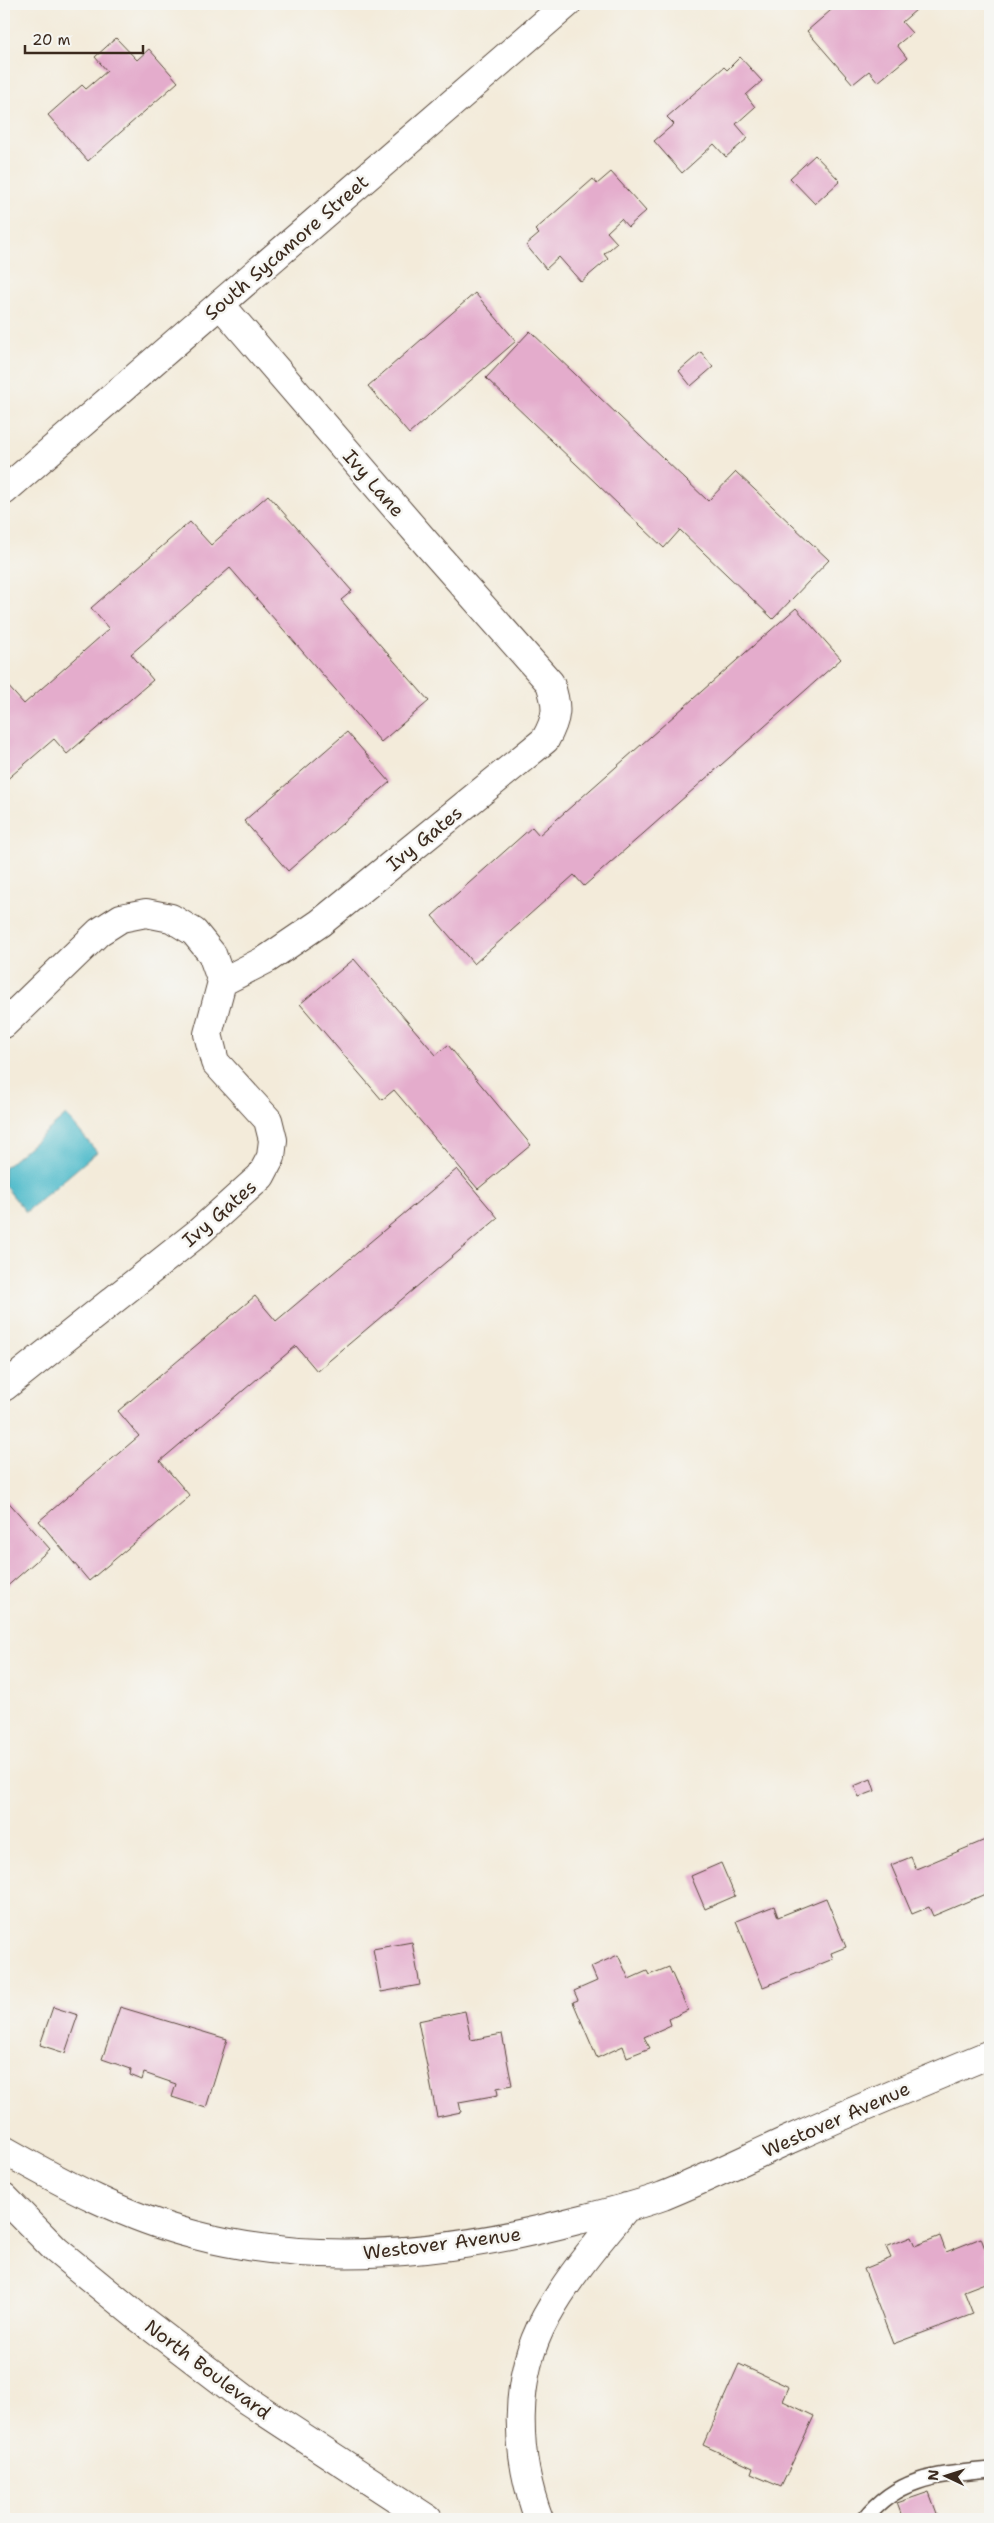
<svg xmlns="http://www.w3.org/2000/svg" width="994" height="2523" font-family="'Shantell Sans',sans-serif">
	<rect width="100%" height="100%" fill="#f6f6f2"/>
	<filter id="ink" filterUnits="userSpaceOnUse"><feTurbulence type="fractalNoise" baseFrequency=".02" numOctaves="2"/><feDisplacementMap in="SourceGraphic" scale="10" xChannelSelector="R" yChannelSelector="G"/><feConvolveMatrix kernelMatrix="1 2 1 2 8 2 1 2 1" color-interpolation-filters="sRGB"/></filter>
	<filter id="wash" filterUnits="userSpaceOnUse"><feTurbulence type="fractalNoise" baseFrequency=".0096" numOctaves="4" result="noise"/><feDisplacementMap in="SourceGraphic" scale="20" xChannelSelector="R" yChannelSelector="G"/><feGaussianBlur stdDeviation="1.12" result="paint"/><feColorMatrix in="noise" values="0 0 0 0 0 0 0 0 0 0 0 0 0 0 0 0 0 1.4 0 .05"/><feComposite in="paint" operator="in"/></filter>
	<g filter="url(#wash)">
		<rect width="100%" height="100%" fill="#f3ebda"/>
		<!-- water -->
		<path fill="#50bbcb" stroke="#467274" d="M66,1115l31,37 -71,60 -22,-27v-17z"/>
		<g id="blocks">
			<!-- building -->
			<path fill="#e4accc" d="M838,4h73l5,6 -14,12 10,11 -15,12 10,13 -29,24 -9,-11 -16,13 -46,-53z
				M116,38l21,22 12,-11 29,33 -90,79 -40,-46 34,-30 4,4 21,-18 -12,-14z
				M740,57l22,24 -16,14 9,12 -19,17 12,14 -22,19 -12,-13 -32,29 -28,-32 20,-17 -7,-7 57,-50 3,3z
				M815,155l25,26 -25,23 -25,-26z
				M611,172l35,39 -18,16 -7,-8 -14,13 10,11 -13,11 4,5 -27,23 -22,-25 -13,12 -20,-24 13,-11 -4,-4 58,-51 4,5z
				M475,293l41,48 -107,93 -41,-48z
				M530,331l178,170 28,-29 93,88 -56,59 -93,-89 -16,18 -178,-170z
				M701,352l12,15 -22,19 -12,-15z
				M268,495l84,96 -11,9 88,101 -48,41 -151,-174 -99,86 22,26 -86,74 -13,-15 -50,43v-96l2,-2 18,20 85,-75 -18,-21 99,-86 21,23z
				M796,608l45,51 -257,227 -10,-11 -100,89 -42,-48 100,-89 7,8z
				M347,732l43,50 -102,89 -44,-50z
				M354,959l82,96 12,-10 83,100 -53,44 -84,-99 -12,10 -82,-96z
				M457,1169l41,49 -181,153 -21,-25 -136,115 30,35 -101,85 -50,-60 100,-85 -21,-25 137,-115 21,25z
				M4,1497l46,52 -46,40z
				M871,1779l4,12 -16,6 -5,-11z
				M990,1838v54l-57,24 -4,-9 -17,7 -21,-49 20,-8 5,12z
				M721,1863l14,33 -30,13 -14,-33z
				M826,1898l20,49 -15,6 2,6 -70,28 -27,-66 38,-15 4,11z
				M412,1942l8,43 -39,7 -8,-43z
				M618,1955l11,24 18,-8 2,4 20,-8 19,43 -19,9 2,6 -27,12 6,11 -23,9 -4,-11 -26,12 -24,-56 5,-2 -4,-9 23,-10 -6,-14z
				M53,2007l25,8 -13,38 -25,-8z
				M120,2007l107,32 -21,69 -34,-11 4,-13 -32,-11 -2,7 -12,-5 1,-6 -29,-10z
				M465,2011l6,29 31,-6 10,51 -15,3 1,7 -39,7 2,10 -24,5 -19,-96z
				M940,2236l6,16 35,-14 9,24v19l-26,10 9,23 -80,30 -29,-75 27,-11 -5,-11 25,-10 4,9z
				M739,2364l50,23 -6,14 31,15 -33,71 -30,-13 2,-6 -50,-23z
				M929,2492l10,27h-36l-6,-16z"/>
		</g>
	</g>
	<g filter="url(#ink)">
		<use href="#blocks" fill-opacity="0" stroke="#57473a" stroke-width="1"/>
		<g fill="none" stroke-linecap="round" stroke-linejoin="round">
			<defs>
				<path id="lane" d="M865,2519c34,-43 75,-44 125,-49"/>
				<path id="street" d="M4,1024l95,-92 22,-14 25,-5 25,5 23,14 18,22 10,28
					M4,1387l195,-155 62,-56 10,-19 2,-17 -5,-20 -53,-58 -7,-28 14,-52 45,-23 53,-36 225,-183c13,-23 13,-33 5,-57l-123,-139 -207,-240
					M4,2150c60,34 123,68 191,85 125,33 259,18 383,-15 28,-7 58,-14 85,-24 42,-17 83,-37 125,-56 67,-30 134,-58 202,-86
					M539,2519c-24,-64 -27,-141 7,-202 22,-40 52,-75 81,-110"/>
				<path id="secondary" d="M4,491l563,-487
					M4,2197l52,53 82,67 110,84 180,118"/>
			</defs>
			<!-- lane casing -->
			<use href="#lane" stroke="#57473a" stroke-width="18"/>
			<!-- street casing -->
			<use href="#street" stroke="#57473a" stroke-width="30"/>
			<!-- secondary casing -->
			<use href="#secondary" stroke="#57473a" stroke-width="30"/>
			<!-- lane -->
			<use href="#lane" stroke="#fff" stroke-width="15"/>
			<!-- street -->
			<use href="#street" stroke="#fff" stroke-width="28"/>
			<!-- secondary -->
			<use href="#secondary" stroke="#fff" stroke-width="28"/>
		</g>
	</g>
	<g text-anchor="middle" stroke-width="5" stroke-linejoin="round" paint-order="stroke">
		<!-- street labels -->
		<g font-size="19" fill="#3b2a1e" stroke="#f6f6f2">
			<text transform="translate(286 247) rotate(-41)" y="7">South Sycamore Street</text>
			<text transform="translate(374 483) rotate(49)" y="7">Ivy Lane</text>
			<text transform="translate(424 838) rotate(-39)" y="7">Ivy Gates</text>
			<text transform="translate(219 1213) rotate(-41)" y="7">Ivy Gates</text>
			<text transform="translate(836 2119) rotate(-24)" y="7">Westover Avenue</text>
			<text transform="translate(442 2243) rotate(-7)" y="7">Westover Avenue</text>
			<text transform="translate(208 2369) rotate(37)" y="7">North Boulevard</text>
		</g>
	</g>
	<!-- margin -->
	<rect width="994" height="2523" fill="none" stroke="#f6f6f2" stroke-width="20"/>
	<!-- north arrow -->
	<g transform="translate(946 2476) rotate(274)" stroke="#f6f6f2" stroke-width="4" paint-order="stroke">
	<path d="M0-4L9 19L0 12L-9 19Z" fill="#3b2a1e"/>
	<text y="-8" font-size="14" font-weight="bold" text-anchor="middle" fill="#3b2a1e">N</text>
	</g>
	<!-- scale -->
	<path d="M25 45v8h118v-8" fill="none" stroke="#3b2a1e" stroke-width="2.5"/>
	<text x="32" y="45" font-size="15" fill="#3b2a1e" stroke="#f6f6f2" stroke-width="4" paint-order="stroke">20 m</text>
</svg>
